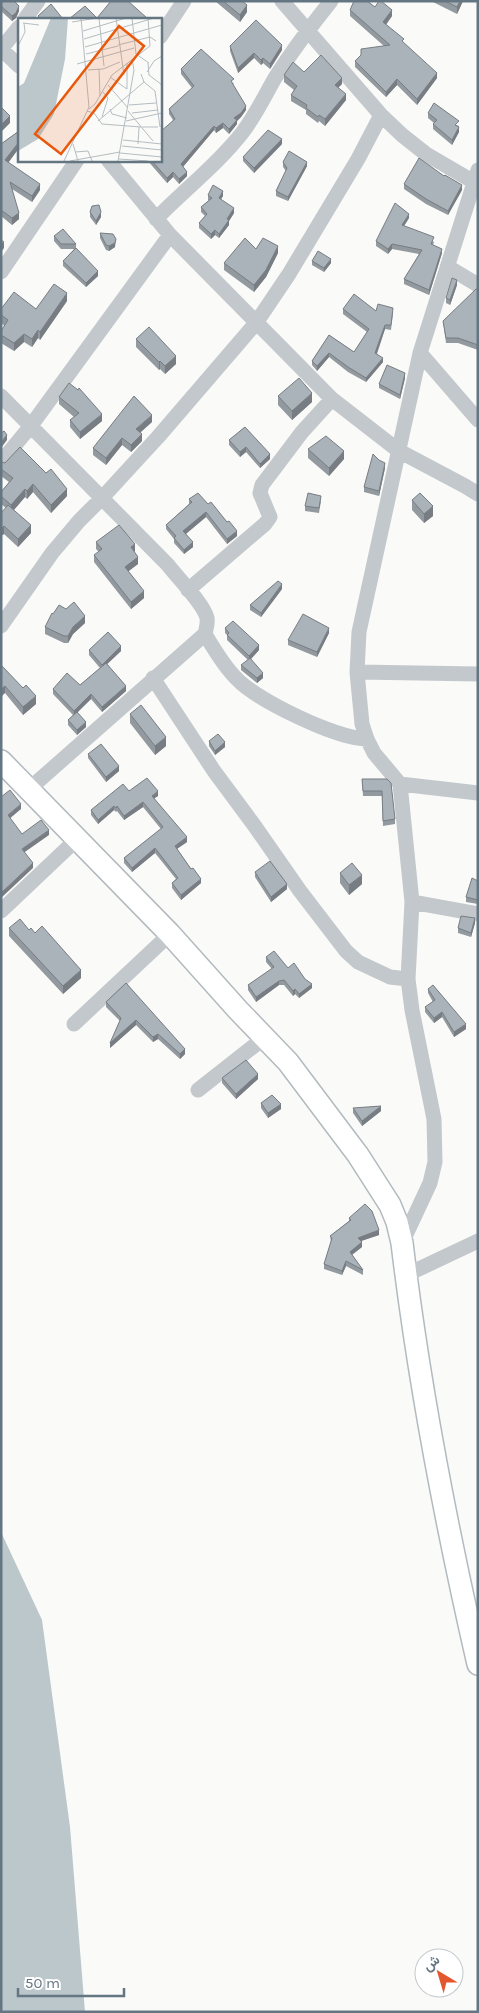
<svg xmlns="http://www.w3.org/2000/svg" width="479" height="2013" font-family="Karla,Vazirmatn,sans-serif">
	<rect width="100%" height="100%" fill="#fafaf8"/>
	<!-- water -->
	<path fill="#bbc7cb" d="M1,1532l41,88 28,207 15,185h-84z"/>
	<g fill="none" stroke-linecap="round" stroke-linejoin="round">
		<defs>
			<path id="secondary" d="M1,761l169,173 68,76 50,52 70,93 32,50 7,17 5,21c17,142 44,282 76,421"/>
		</defs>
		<!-- secondary casing -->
		<use href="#secondary" stroke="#b3babf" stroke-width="24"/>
		<!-- street -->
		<path stroke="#c3c8cc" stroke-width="15" d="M282,1l99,114 21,20 24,19 48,28 4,-1
			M25,19l13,-18
			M160,37l24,-36
			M1,49l18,-22
			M1,49l18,17
			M108,160l62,75 162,164 67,52 66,35 13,8
			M156,219c28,-29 61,-54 86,-86 13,-17 22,-36 33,-55 17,-27 36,-52 56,-77
			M448,267l30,18
			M1,272l76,-112
			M420,353l58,67
			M1,396l167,169c9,12 36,39 39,53 1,6 -1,11 -2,16l-177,156
			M1,462l29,-35 140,-192
			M188,590l77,-66 5,-7 -10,-24 2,-8 40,-53 30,-33
			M1,626l51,-73 27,-32 22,-22 57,-62 98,-114 33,-49 69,-115 23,-44
			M205,634c9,15 18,31 31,44 20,22 101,61 131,61
			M357,672l121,2
			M153,678l61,93 40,54 46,66 46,60 12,11 32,15 18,2
			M400,784l78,9
			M412,902l66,12
			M1,911l76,-72
			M74,1024l96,-90
			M198,1090l66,-52
			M402,1243l28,-60 5,-21 -1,-43 -22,-109 -4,-31 4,-77 -12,-118 -26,-31 -7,-14 -5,-15 -5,-52 2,-40 61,-279 58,-183
			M406,1275l72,-34"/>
		<!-- secondary -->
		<use href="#secondary" stroke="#fff" stroke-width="21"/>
	</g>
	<!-- wall -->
	<path fill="#929a9f" d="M1,1l18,10 -3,7 -4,3 -11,-10z
		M215,1h27l5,11 -7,10z
		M431,1h32l-6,13z
		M375,7l17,9 -6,9 51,53 -20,27 -20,-20 -11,12 -31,-30v-6l29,-15 -34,-30v-6z
		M230,46l52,4 -12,19 -7,-6 -2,2 -7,-7 -16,15 -8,-22z
		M181,69l53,14 -1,1 13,26 -5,7 -4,4v3l-8,10 -6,-6 -7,5 -2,-3 -31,37 4,9 -8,8 -6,-7 -6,6 -20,-23h13l13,-40 -4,-6v-5l23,-21 -11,-14z
		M304,72l38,12 -4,3 8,13 -21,26 -6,-5 -1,2 -12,-9v-4l-15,-9v-6l3,-5 -10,-8v-7z
		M428,113l31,13 -1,1 1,5 -7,13 -19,-16v-5l1,-1 -6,-5z
		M19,131v17l-11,15 32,27 -8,12 -20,-13 7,30 -7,6 -11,-9v-72z
		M282,144l-28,29 -11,-12v-4z
		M283,162l24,4 -19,35 -12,-5v-5l10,-20 -3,-4z
		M404,184l58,6 -14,25 -22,-11 -22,-15z
		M208,195l15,1 -2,3 13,14 -5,8v4l-10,13 -4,-3 -4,4 -12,-11v-5l6,-7 -4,-4v-5l8,-7h-1z
		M90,212l11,5 -5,8 -6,-8z
		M409,218l-5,8 30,16 -1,3 9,8 -13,42 -25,-11v-5l15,-25 -27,-5 -4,5 -12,-8v-5z
		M100,233l15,14 -6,4 -3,-1 -6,-12z
		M54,236l22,8v4l22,28 -12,11 -23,-21v-5l11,-12h-13l-7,-8z
		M256,249l22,4 -12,24 -12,15 -30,-22v-7z
		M312,261l19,2 -7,9 -12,-7z
		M457,285l-7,20 -4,-2v-5z
		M478,289v61l-20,-7h-12l-3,-22z
		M67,301l-27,39 -2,-2 -6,9 -8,-5 -10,9 -13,-8v-12l4,-5 -4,-3v-14h35z
		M343,309l33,2 17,2 -2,17 -6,-1 -8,25 6,8 -17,20 -18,-10 -19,-15 -12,14 -5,-6v-4l17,-26 25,17 13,-20 -24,-18z
		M136,339l40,25 -11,10 -5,-5 -1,1 -23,-23z
		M405,378l-5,21 -21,-11v-4z
		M278,396l34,6 -20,18 -14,-15z
		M59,397l43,24 -22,18 -10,-12v-7l4,-3 -15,-13z
		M152,422l-11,10 1,9 -11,11 -9,-7 -16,20 -13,-10v-7z
		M245,427l25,32 -10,9 -14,-16 -6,5 -11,-12v-5z
		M308,449l36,10 -15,17 -21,-18z
		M1,462l66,34 -16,17 -18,-21 -6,7 -2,-2 -11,13 17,23 -13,14 -14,-13 -3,2 5,-28 -5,-4v-12l8,-10 -8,-6z
		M385,468l-6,28 -15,-4v-5z
		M189,499l19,5 19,18 10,14 -10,8 -21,-27 -20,17 7,13 -9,7 -10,-11v-4l-8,-10v-4l23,-21z
		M412,500l21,16 -9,7 -12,-13z
		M321,501l-2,12 -14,-2v-5z
		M96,542l39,9 -1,1 4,12 -10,7 16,27 -13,11 -37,-47v-7l5,-3 -3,-3z
		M282,589l-21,28 -11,-7v-5z
		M85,623l-12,11 -5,9h-4l-19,-9v-7z
		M225,628l34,22 -8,9 12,19 -6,5 -16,-13v-5l7,-5 -21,-20v-5l-2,-2z
		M329,633l-12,24 -29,-12v-5z
		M89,650l32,1 -14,13 19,27 -24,21 -11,-13 -14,13 9,15 -9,8 -9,-10v-5l5,-5 -20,-21v-5l27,-4 20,-17 -11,-13z
		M1,667l35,37 -13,11 -18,-22z
		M130,714l36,32 -11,9 -25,-32z
		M209,741l16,6 -10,8 -6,-9z
		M88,754l31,17 -13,11 -18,-24z
		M362,779h25l8,40v5l-12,2 -1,-30h-19z
		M129,791l29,5 -4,2 33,44 -10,7 24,34 -20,17 -9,-12v-5l4,-4 -21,-26 -23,19 -8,-9v-5l37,-29 -18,-22 -19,13 -7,-9 -1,1 -2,-2 -16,14 -7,-9v-5z
		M255,872l32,17 -16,13 -16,-25z
		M340,873l22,11 -13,11 -9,-12z
		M478,881v23l-12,-2v-5z
		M475,923l-4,14 -13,-4v-5z
		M9,928l20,2 52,48 -18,16 -54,-58z
		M266,957l22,11 24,20 -13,10 -4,-4 -2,2 -9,-11h-5l-23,17 -8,-12v-5l24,-16 -6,-7z
		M126,983l59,71 -5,5 -22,-20 -5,3 -17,-17 -26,23 10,-27 -14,-14v-5z
		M428,989l38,40 -12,8 -12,-20 -8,6 -9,-11v-5l8,-5 -5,-9z
		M222,1078l36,1 -22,20 -14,-16z
		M261,1103l20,6 -13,9 -7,-10z
		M353,1108l28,3 -19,15 -9,-13z
		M349,1218l30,17 -18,6 1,6 -10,8 11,15v5l-17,-9 -4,9 -18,-6v-5l7,-22 -1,-6 19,-15z"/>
	<!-- shaded-wall -->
	<path fill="#777d82" d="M460,1h3l-6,13v-7z
		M247,5v7l-7,10v-7z
		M19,6v5l-3,7 -4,3v-5z
		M392,10v6l-9,12v-6z
		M282,45v5l-12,19v-5z
		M254,53v5l-16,15v-5z
		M263,58v5l-2,2v-5z
		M437,73v5l-20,27v-6z
		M342,78v6l-7,7v-6z
		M397,79v6l-11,12v-5z
		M346,94v6l-21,26v-7z
		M246,106v4l-5,7 -4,4v3l-8,10v-5l5,-11z
		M10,116v7l-9,9v-7z
		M223,123v5l-7,5v-5z
		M214,126v4l-33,39v-5z
		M459,127v5l-7,13v-5z
		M282,139v5l-28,29v-5z
		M19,142v6l-14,19v-7z
		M307,162v4l-19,35v-4z
		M173,172v5l-6,6v-5z
		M187,172v4l-8,8v-5z
		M40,184v6l-8,12v-6z
		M462,185v5l-14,25v-4z
		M223,191v5l-4,6v-4z
		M234,208v5l-5,8v4l-10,13v-4l8,-15z
		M101,212v5l-5,8v-4z
		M19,213v6l-7,6v-7z
		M409,214v4l-7,11v-4z
		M215,230v5l-4,4v-5z
		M116,239l-1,8 -6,4v-5z
		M4,242v6l-3,4v-7z
		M392,244v5l-4,5v-5z
		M278,246v7l-12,24 -12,15v-7z
		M442,249v4l-13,42v-5z
		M331,259v4l-7,9v-4z
		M98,271v5l-12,11v-4z
		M457,280v5l-7,20v-5z
		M67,293v8l-27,39v-8z
		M385,325v4l-10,29v-5z
		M38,330v8l-6,9v-8z
		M24,334v8l-10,9v-8z
		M329,353v4l-12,14v-5z
		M176,356v8l-11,10v-8z
		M383,358v4l-17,20v-4z
		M160,361v8l-1,1v-8z
		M405,373v5l-5,21v-4z
		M312,393v9l-20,18v-9z
		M102,414v7l-22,18v-7z
		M152,415v7l-16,14v-7z
		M142,434v7l-11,11v-7z
		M7,435v5l-6,8v-6z
		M122,438v7l-16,20v-7z
		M246,447v5l-6,5v-5z
		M344,451v8l-15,17v-8z
		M270,454v5l-10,9v-4z
		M385,463v5l-6,28v-5z
		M33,484v8l-6,7v-8z
		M25,489v8l-14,16v-8z
		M67,489v7l-16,17v-8z
		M433,506v10l-9,7v-9z
		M206,512v5l-23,19v-5z
		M31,525v8l-13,14v-8z
		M4,526v8l-3,2v-7z
		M237,531v5l-10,8v-5z
		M193,542v5l-9,7v-4z
		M135,544v7l-4,3v-7z
		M138,557v7l-13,10v-7z
		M282,584v5l-21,28v-4z
		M144,591v7l-13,11v-7z
		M85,616v7l-12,11 -5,9v-7l5,-9z
		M329,628v5l-12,24v-5z
		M259,645v5l-10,11v-5z
		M121,646v5l-19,18v-4z
		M263,673v5l-6,5v-5z
		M5,686v7l-4,4v-8z
		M126,686v5l-24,21v-5z
		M91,694v5l-17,17v-5z
		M36,696v8l-13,11v-8z
		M86,722v5l-9,8v-5z
		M166,737v9l-11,9v-9z
		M225,742v5l-10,8v-4z
		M119,766v5l-13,11v-5z
		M158,791v5l-6,4v-4z
		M143,802v5l-19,13v-4z
		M21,804v5l-13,11v-5z
		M114,806v4l-16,14v-4z
		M49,830v5l-27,19v-5z
		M187,837v5l-12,8v-4z
		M155,848v5l-23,19v-4z
		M33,863v5l-32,30v-5z
		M362,875v9l-13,11v-10z
		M201,879v4l-20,17v-5z
		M287,884v5l-16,13v-5z
		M475,918v5l-4,14v-4z
		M81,970v8l-18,16v-8z
		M279,981v4l-23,17v-5z
		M312,984v4l-13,10v-4z
		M295,989v5l-2,2v-5z
		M442,1012v5l-8,6v-5z
		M136,1020v5l-26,23v-5z
		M466,1024v5l-12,8v-5z
		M158,1034v5l-5,3v-5z
		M185,1049v5l-5,5v-5z
		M258,1074v5l-22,20v-5z
		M281,1104v5l-13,9v-5z
		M381,1106v5l-19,15v-5z
		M379,1230v5l-21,7v-4z
		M362,1242v5l-12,9v-4z
		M346,1261v5l-4,9v-4z"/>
	<!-- building -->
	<path fill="#aab3b9" stroke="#777d82" d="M1,1h13l5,5 -3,7 -4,3 -11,-10z
		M111,1h17l19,17 -1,1h-77l16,-13 12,12z
		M223,1h19l5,4 -7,10z
		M354,1h13l8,6 4,-6h2l11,9 -9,12 21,17 -2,2 35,32 -20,26 -20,-20 -11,13 -31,-31 6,-6v-6l29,-4 -40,-35z
		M445,1h15l-3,6z
		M51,4l12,15h-22l-3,-3z
		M256,20l26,25 -12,19 -7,-6 -2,2 -7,-7 -16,15 -8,-22z
		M201,49l33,30 -3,2 15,25 -5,7 -7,5 3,2 -8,9 -6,-6 -7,5 -2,-2 -33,38 6,8 -8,7 -6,-7 -6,6 -16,-18h9v-28l15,-13 -6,-10 25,-23 -13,-17z
		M321,55l21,23 -7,7 11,9 -21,25 -6,-4 -1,2 -12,-9 1,-3 -16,-10 6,-9 -13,-11 9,-13 11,10z
		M434,103l25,18 -4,4 4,2 -7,13 -19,-16 4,-4 -9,-7z
		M1,107l9,9 -9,9z
		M268,130l14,9 -28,29 -11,-11z
		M19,131v11l-14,18 35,24 -8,12 -22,-14 9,31 -7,5 -11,-8v-66z
		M289,151l18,11 -19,35 -12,-6 11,-23 -4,-6z
		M419,158l25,18 1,-1 17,10 -14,26 -22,-12 -22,-15z
		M213,185l10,6 -4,7 15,10 -7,11 2,1 -10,14 -4,-4 -4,4 -12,-11 8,-9 -6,-7 11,-9 -4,-3z
		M395,203l14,11 -7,11 32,12 -3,7 11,5 -13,41 -25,-11 18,-29 -30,-6 -4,5 -12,-8z
		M99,205l2,7 -5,9 -6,-9 2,-6z
		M63,229l13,15h-15l-7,-8z
		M100,233l13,1 3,5 -1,4 -6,3 -3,-1z
		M245,238l11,11 7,-11 15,8 -12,24 -12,15 -30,-22z
		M1,240l3,2 -3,3z
		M76,248l22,23 -12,12 -23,-22z
		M318,251l13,8 -7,9 -12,-7z
		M452,278l5,2 -7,20 -4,-2z
		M54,284l13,9 -27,39 -2,-2 -6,9 -8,-5 -10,9 -13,-8v-4l7,-11 -7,-5v-6l13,-17 22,17z
		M476,289h2v56l-20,-7h-12l-3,-17z
		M354,294l22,17 2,-7 15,4 -2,17h-6l-10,28 8,5 -17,20 -18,-11 -19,-14 -12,13 -5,-5 17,-26 25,17 15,-23 -26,-20z
		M149,327l27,29 -11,10 -5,-5 -1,1 -23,-23z
		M387,365l18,8 -5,22 -21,-11z
		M299,378l13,15 -20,18 -14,-15z
		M69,383l9,7 1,-2 23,26 -22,18 -10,-12 9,-7 -20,-16z
		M134,396l18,19 -16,14 6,5 -11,11 -9,-7 -16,20 -13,-10z
		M245,427l25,27 -10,10 -14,-17 -6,5 -11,-12z
		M4,431l3,4 -6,7v-9z
		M326,436l18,15 -15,17 -21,-19z
		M20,447l26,26 5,-4 16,20 -16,16 -18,-21 -6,7 -2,-2 -14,16 -10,-9v-4l12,-14 -12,-9v-7l4,1z
		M373,454l6,6 6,3 -6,28 -15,-4z
		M198,493l10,11 3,-2 16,20 2,-1 8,10 -10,8 -21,-27 -23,19 10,11 -9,8 -10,-12 2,-2 -10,-11 26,-23 -3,-3z
		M308,493l13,3 -2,12 -14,-2z
		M420,493l13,13 -9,8 -12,-14z
		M8,505l23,20 -13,14 -14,-13 -3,3v-16z
		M119,525l16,19 -4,3 7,10 -13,10 19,24 -13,11 -37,-47 8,-6 -6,-7z
		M278,581l4,3 -21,29 -11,-8z
		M74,602l11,14 -12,11 -5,9h-4l-19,-9 7,-14 1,1 6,-9 7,4z
		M303,614l26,14 -12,24 -29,-12z
		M233,621l26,24 -10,11 -22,-21 2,-2 -4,-5z
		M108,632l13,14 -19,19 -13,-15z
		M250,658l13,15 -6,5 -16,-13z
		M106,663l20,23 -24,21 -11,-13 -17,17 -21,-22 14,-16 13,12z
		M2,666l21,22 3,-3 10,11 -13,11 -18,-21 -4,3v-22z
		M141,705l25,32 -11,9 -25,-32z
		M77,712l9,10 -9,8 -9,-10z
		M218,734l7,8 -10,9 -6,-10z
		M101,744l18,22 -13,11 -18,-23z
		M147,778l11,13 -6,5 35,41 -12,9 16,23 2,-1 8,11 -20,16 -9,-12 6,-5 -23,-30 -23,20 -8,-10 39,-31 -20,-25 -19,14 -7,-10 -1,2 -2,-2 -16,14 -7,-10 32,-26 6,7z
		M362,779h25l4,4 4,36 -12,2 -1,-30h-19z
		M10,790l11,14 -13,11 14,19 19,-14 8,10 -27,19 11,14 -32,30v-96z
		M270,861l17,23 -16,13 -16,-25z
		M352,863l10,12 -13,10 -9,-12z
		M472,878l6,3v19l-12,-3z
		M461,916l14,2 -4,15 -13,-5z
		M20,919l9,11 2,-2 4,5 7,-7 39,44 -18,16 -54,-58z
		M274,951l14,17 6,-5 11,16 7,5 -13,10 -4,-5 -2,2 -9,-11 -5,1 -23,16 -8,-12 26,-18 -8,-10z
		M126,983l59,66 -5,5 -22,-20 -5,3 -17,-17 -26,23 11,-25 -15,-16z
		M433,985l33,39 -12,8 -12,-20 -8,6 -9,-11 10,-7 -7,-11z
		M246,1060l12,14 -22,20 -14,-16z
		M272,1095l9,9 -13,9 -7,-10z
		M381,1106l-19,15 -9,-13z
		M365,1204l7,7 7,19 -21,8 4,4 -12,10 13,18 -17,-9 -4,10 -18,-7 8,-26 -2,-2 21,-16 -2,-2z"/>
	<!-- overview -->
	<g transform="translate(18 18)">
		<rect width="144" height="144" fill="#fafaf8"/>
		<path d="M33,0h17l-3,41 -11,55 -16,25 -20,12v-64l6,-4z" fill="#bbc7cb"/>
		<path fill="none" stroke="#b5bdc2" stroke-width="1" d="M81,0l5,48M98,0l8,57M114,0l4,36 13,9M54,4l25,-4M5,5l16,2M65,13l43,-13M66,21l70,-21M1,26l6,-12 -1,-9M100,27l32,-8 6,4M67,29l77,-22M68,36l32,-8M130,45l1,12 13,10M59,46l57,-16M81,51l1,27M70,52l15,-1 17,-7M129,54l7,-11 8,-5M123,56l3,8 11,9 5,36M92,59l17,12v-26M90,67l20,23M111,87l27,-2M71,91l6,-5 17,-29 38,-29 -2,-28M92,91l2,5 15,4M69,93l7,2 8,11 39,3M110,93l25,30M114,95l26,-3M84,99l6,-19 -5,-6M80,103l46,-39M108,103l36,-8M124,109h16M105,122l39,4M55,126l5,17M120,126l1,-17M104,128l40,4M57,134l13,-1 4,10M102,135l42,4M101,141l29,2M46,143l25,-54 -8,-89M52,143l50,-9M100,143l16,-91 -2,-11"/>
		<path fill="#e8590c" fill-opacity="0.15" stroke="#e8590c" stroke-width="2.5" d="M101,8l25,20 -83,108 -26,-20z"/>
		<rect width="144" height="144" fill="none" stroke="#657683" stroke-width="2.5"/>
	</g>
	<!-- border -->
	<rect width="479" height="2013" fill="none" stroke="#657683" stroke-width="5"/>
	<!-- north arrow -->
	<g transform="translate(439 1973) rotate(322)"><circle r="24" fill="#ffffff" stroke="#c1c8cd"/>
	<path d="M0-4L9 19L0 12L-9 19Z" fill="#e4572e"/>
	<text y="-8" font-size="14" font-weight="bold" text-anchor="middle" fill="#657683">ش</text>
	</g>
	<!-- scale -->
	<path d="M18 1988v8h106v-8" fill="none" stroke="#657683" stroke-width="2.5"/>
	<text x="25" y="1988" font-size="15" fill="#657683" stroke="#ffffff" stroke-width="4" paint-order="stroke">50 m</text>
</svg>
